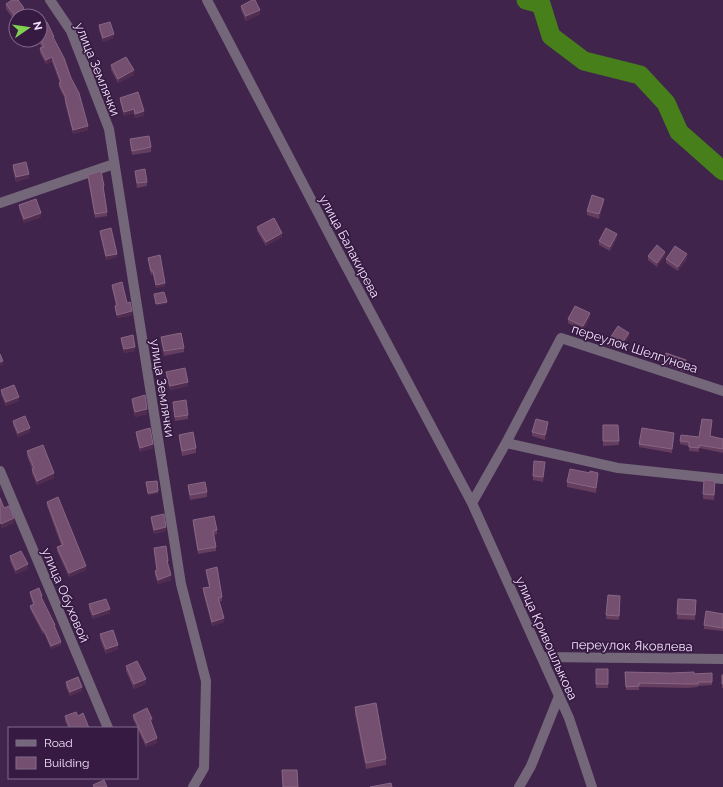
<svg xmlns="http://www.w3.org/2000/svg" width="723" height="787" font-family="Raleway,sans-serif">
	<rect width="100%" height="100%" fill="#40244c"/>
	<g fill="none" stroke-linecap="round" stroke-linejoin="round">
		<!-- river -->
		<path stroke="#477f1b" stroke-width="19" d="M526,0l15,4 10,32 33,25 56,14 26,28 13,29 44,39"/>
		<!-- minor -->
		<path stroke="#74677a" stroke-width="10" d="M50,0l21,31 38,98 72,455 25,97 -2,87 -11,19
			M207,0l131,251 134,252 97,215 23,69
			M0,203l114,-39
			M506,443l55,-105 162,53
			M0,471l108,257
			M472,503l34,-60 112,25 105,11
			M542,657l181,2
			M519,787l12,-21 28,-70"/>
	</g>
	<!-- wall -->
	<path fill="#653d5e" d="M6,4l18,9 -8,3v13l-2,-5v-4l-8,-11z
		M241,6l19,8 -14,7 -5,-11z
		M40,25l14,14 34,91 -15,4 -8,-31v-4l-6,-12 1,-4 -8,-21 -6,2 -6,-11v-5h2l-4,-8h2z
		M99,25l15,13 -11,4 -4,-12z
		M111,65l23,10 -16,8 -7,-13z
		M120,98l24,18 -9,2 -1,-5 -10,3 -4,-14z
		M130,139l21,8v5l-19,3 -2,-12z
		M13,165l16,13 -13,4 -3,-12z
		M135,171l12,11v4l-10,2 -2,-13z
		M88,175l16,11v5h-1l4,21v4l-12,2 -7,-38z
		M604,203l-5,16 -12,-4v-4z
		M19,205l22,12 -17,6 -5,-14z
		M257,227l25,10 -16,9 -9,-15z
		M100,231l17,26 -11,3 -6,-26z
		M617,238l-7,13 -11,-6v-4z
		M648,256h17l-8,11 -9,-7z
		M148,258l17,28 -9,2 -3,-14 -2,1 -3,-14z
		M666,259h21l-9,12 -12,-8z
		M112,285l15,18 5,12 -15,3 -2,-9v-3h1l-4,-18z
		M590,317l-7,14 -15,-8v-4z
		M161,337l23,11v4l-20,4 -3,-15z
		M629,337l-9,13 -12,-4v-5z
		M121,338l14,13 -11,2 -3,-11z
		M663,362h23l-1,10 -22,-8z
		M166,372l22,14 -18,4 -4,-13z
		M1,390l18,11 -13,5 -5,-12z
		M132,399l15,15 -12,3 -3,-14z
		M173,402l15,13v4l-13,2 -2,-14z
		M13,421l17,11 -12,5 -5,-12z
		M712,424l-2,12 13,3v14l-24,-5v4l-10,-1v-5l-9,-2v-3l19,-4z
		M603,425h15l1,20 -16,1z
		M548,427l-3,13 -13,-4v-4z
		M136,432l17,16 -13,4 -4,-16z
		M179,435l17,13v5l-14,3 -3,-17z
		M674,436l-2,17 -33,-6v-3z
		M27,451l27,27 -17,7 -5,-12v-4l-5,-13z
		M545,467l-2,15 -10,-2v-4z
		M598,477l-2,16 -29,-6v-5z
		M146,482l12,9v2l-10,2z
		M188,485l19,7v5l-17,3 -2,-11z
		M715,486l-1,14 -11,-1v-5z
		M47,502l39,68 -17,7 -12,-26v-4l4,-2 -14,-39z
		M151,517l15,14 -12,3 -3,-13z
		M193,520l24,10v4l-3,1 2,12v4l-18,3 -5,-30z
		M154,548l14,13v4l3,15 -13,4 -3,-9v-4l2,-1 -3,-18z
		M10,556l18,13 -12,5 -6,-13z
		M206,570l16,27v4h-2l4,21 -12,4 -9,-34v-4l6,-1 -3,-13z
		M30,592l12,7 13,29 6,17 -10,4 -7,-16 -1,1 -13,-25v-3l3,-2 -3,-8z
		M620,596l-1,24 -13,-1v-4z
		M678,599l18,1 -1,20 -18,-1z
		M89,604l21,9 -17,6 -4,-10z
		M723,614v17l-19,-2v-4z
		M100,634l18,15 -12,5 -6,-15z
		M126,666l20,18 -12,5 -8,-18z
		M596,669h12v19h-12z
		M625,672l69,2 18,-1v12l-14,1v1l-11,1 -48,-1v3h-13z
		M722,675h1v13h-1z
		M66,682l16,9 -12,5 -4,-9z
		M355,707l31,52v6l-20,4 -11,-55z
		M133,715l24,28 -11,4 -13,-28z
		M65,716h13l11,12h-21l-3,-7z"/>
	<!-- shaded-wall -->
	<path fill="#502c50" d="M24,8v5l-3,2v-4z
		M260,10v4l-14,7v-5z
		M114,34v4l-11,4v-4z
		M52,57v5l-6,2v-4z
		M134,70v5l-16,8v-4z
		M134,109v4l-10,3v-4z
		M144,111v5l-9,2v-4z
		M88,126v4l-15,4v-4z
		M29,174v4l-13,4v-5z
		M604,199v4l-5,16v-5z
		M41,213v4l-17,6v-4z
		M282,233v4l-16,9v-4z
		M617,234v4l-7,13v-4z
		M665,252v4l-8,11v-4z
		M117,254v3l-11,3v-4z
		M687,254v5l-9,12v-4z
		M165,283v3l-9,2v-3z
		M167,302v2l-11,2v-2z
		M132,311v4l-15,3v-3z
		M590,313v4l-7,14v-5z
		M629,333v4l-9,13v-4z
		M135,347v4l-11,2v-4z
		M3,361v4l-3,1v-4z
		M188,382v4l-18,4v-4z
		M19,397v4l-13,5v-4z
		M147,409v5l-12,3v-5z
		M548,422v5l-3,13v-5z
		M30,428v4l-12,5v-4z
		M153,444v4l-13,4v-4z
		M54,473v5l-17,7v-4z
		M598,473v4l-2,16v-5z
		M1,487v4l-1,1v-4z
		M14,518v5l-13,6v-5z
		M166,527v4l-12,3v-4z
		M28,564v5l-12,5v-4z
		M86,566v4l-17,7v-4z
		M171,575v5l-13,4v-4z
		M110,609v4l-17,6v-4z
		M224,618v4l-12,4v-4z
		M61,642v3l-10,4v-3z
		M118,645v4l-12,5v-5z
		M146,679v5l-12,5v-5z
		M82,687v4l-12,5v-4z
		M157,738v5l-11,4v-4z"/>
	<!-- building -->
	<path fill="#744f6f" stroke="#886685" d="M12,0h6l6,8 -3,3 3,5h-8v1l-10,-13z
		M252,0h3l5,10 -14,6 -5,-10z
		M16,19v5l-2,-4z
		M47,22l7,15h-1l11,21 7,20 8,15 9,33 -15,4 -8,-32h1l-7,-15 2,-1 -9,-25 -6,3 -6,-12 4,-1 -4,-8v-14z
		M110,22l4,12 -11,4 -4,-13z
		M126,57l8,13 -16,9 -7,-14z
		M138,92l6,19 -9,3 -1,-5 -10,3 -4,-14z
		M149,136l2,11 -19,4 -2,-12z
		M26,162l3,12 -13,3 -3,-12z
		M145,169l2,13 -10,1 -2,-12z
		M101,171l3,15h-1l4,26 -12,2 -7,-39z
		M592,195l12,4 -5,15 -12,-3z
		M36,199l5,14 -17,6 -5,-14z
		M274,218l8,15 -16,9 -9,-15z
		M111,228l6,26 -11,2 -6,-25z
		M606,228l11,6 -7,13 -11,-6z
		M657,245l8,7 -8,11 -9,-7z
		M675,246l12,8 -9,13 -12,-8z
		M160,255l5,28 -9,2 -3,-14h-2l-3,-13z
		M122,282l5,21 3,-1 2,9 -15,4 -2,-9 2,-1 -5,-20z
		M164,292l3,10 -11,2 -2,-10z
		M575,306l15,7 -7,13 -15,-7z
		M618,326l11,7 -9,13 -12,-5z
		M181,333l3,15 -20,3 -3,-14z
		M133,335l2,12 -11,2 -3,-11z
		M666,353l20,7 -1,9 -22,-7z
		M0,354l3,7 -3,1z
		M185,368l3,14 -18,4 -4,-14z
		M14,385l5,12 -13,5 -5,-12z
		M145,395l2,14 -12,3 -3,-13z
		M186,400l2,15 -13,2 -2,-15z
		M25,416l5,12 -12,5 -5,-12z
		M536,419l12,3 -3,13 -13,-3z
		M702,419l10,1 -2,16 13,3v10l-24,-4v3l-10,-1v-5l-9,-1 1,-6 18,2z
		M603,425h15l1,16h-16z
		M150,428l3,16 -13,4 -4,-16z
		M642,428l32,5 -2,16 -33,-5z
		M193,432l3,16 -14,3 -3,-16z
		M43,445l11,28 -17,8 -5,-12 2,-1 -7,-17z
		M534,461l11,1 -2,15 -10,-1z
		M570,469l20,4v-2l8,2 -2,15 -29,-6z
		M704,480l11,1 -1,14 -11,-1z
		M157,481l1,10 -10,2 -2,-11z
		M205,482l2,10 -17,3 -2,-10z
		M58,497l28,69 -17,7 -12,-26 6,-2 -16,-43z
		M0,498l4,10 5,-2 5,12 -13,6 -1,-2z
		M164,514l2,13 -12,3 -3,-13z
		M214,516l3,14 -4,1 3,16 -18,3 -5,-30z
		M166,546l2,15h-1l4,14 -13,5 -3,-9 2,-1 -3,-22z
		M21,551l7,13 -12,6 -6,-14z
		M217,567l5,30 -4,1 6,20 -12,4 -9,-34 7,-1 -4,-17z
		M39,588l3,8 -1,1 14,28h-1l7,17 -10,4 -7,-16h-1l-13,-24 4,-2 -4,-12z
		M608,595l12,1 -1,20 -13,-1z
		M106,599l4,10 -17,6 -4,-11z
		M678,599l18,1 -1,15 -18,-1z
		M706,611l17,3v14l-19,-3z
		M113,630l5,15 -12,4 -6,-15z
		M137,661l9,18 -12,5 -8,-18z
		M596,669h12v15h-12z
		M625,672l46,1 23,-1v2l18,-1v9h-14v2h-11l-48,-1v3l-13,1z
		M722,675h1v9h-1z
		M78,677l4,10 -12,5 -4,-10z
		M376,703l10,56 -20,4 -11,-56z
		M147,708l5,11h-2l7,19 -11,5 -13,-28z
		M76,712l2,4 5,-3 6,15h-19l-5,-12z
		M282,770h15l1,17h-15z
		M104,780l3,7h-13l-1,-2z
		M391,783l1,4h-22z"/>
	<g text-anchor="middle" stroke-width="3.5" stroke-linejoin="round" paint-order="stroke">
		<!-- street labels -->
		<g font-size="13" fill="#f3e2fc" stroke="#361a41">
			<text transform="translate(98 69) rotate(68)" y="5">улица Землячки</text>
			<text transform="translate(350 246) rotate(62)" y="5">улица Балакирева</text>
			<text transform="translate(635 348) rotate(18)" y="5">переулок Шелгунова</text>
			<text transform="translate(163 388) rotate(81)" y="5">улица Землячки</text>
			<text transform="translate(66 595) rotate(67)" y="5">улица Обуховой</text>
			<text transform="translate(547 638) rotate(66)" y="5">улица Кривошлыкова</text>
			<text transform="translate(632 645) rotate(1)" y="5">переулок Яковлева</text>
		</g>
	</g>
	<!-- legend -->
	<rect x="8" y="727" width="130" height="52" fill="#361a41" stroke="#826a8c"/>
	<rect x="16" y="740" width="20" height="6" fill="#74677a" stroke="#826a8c"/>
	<text x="44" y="747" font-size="12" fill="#f3e2fc">Road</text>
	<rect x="16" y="757" width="20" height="12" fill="#744f6f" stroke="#826a8c"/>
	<text x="44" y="767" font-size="12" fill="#f3e2fc">Building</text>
	<!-- north arrow -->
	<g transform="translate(28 28) rotate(77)"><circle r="19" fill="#361a41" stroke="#826a8c"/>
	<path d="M0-3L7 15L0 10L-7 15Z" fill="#82d04f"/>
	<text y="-6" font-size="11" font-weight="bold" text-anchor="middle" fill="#f3e2fc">N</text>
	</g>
</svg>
